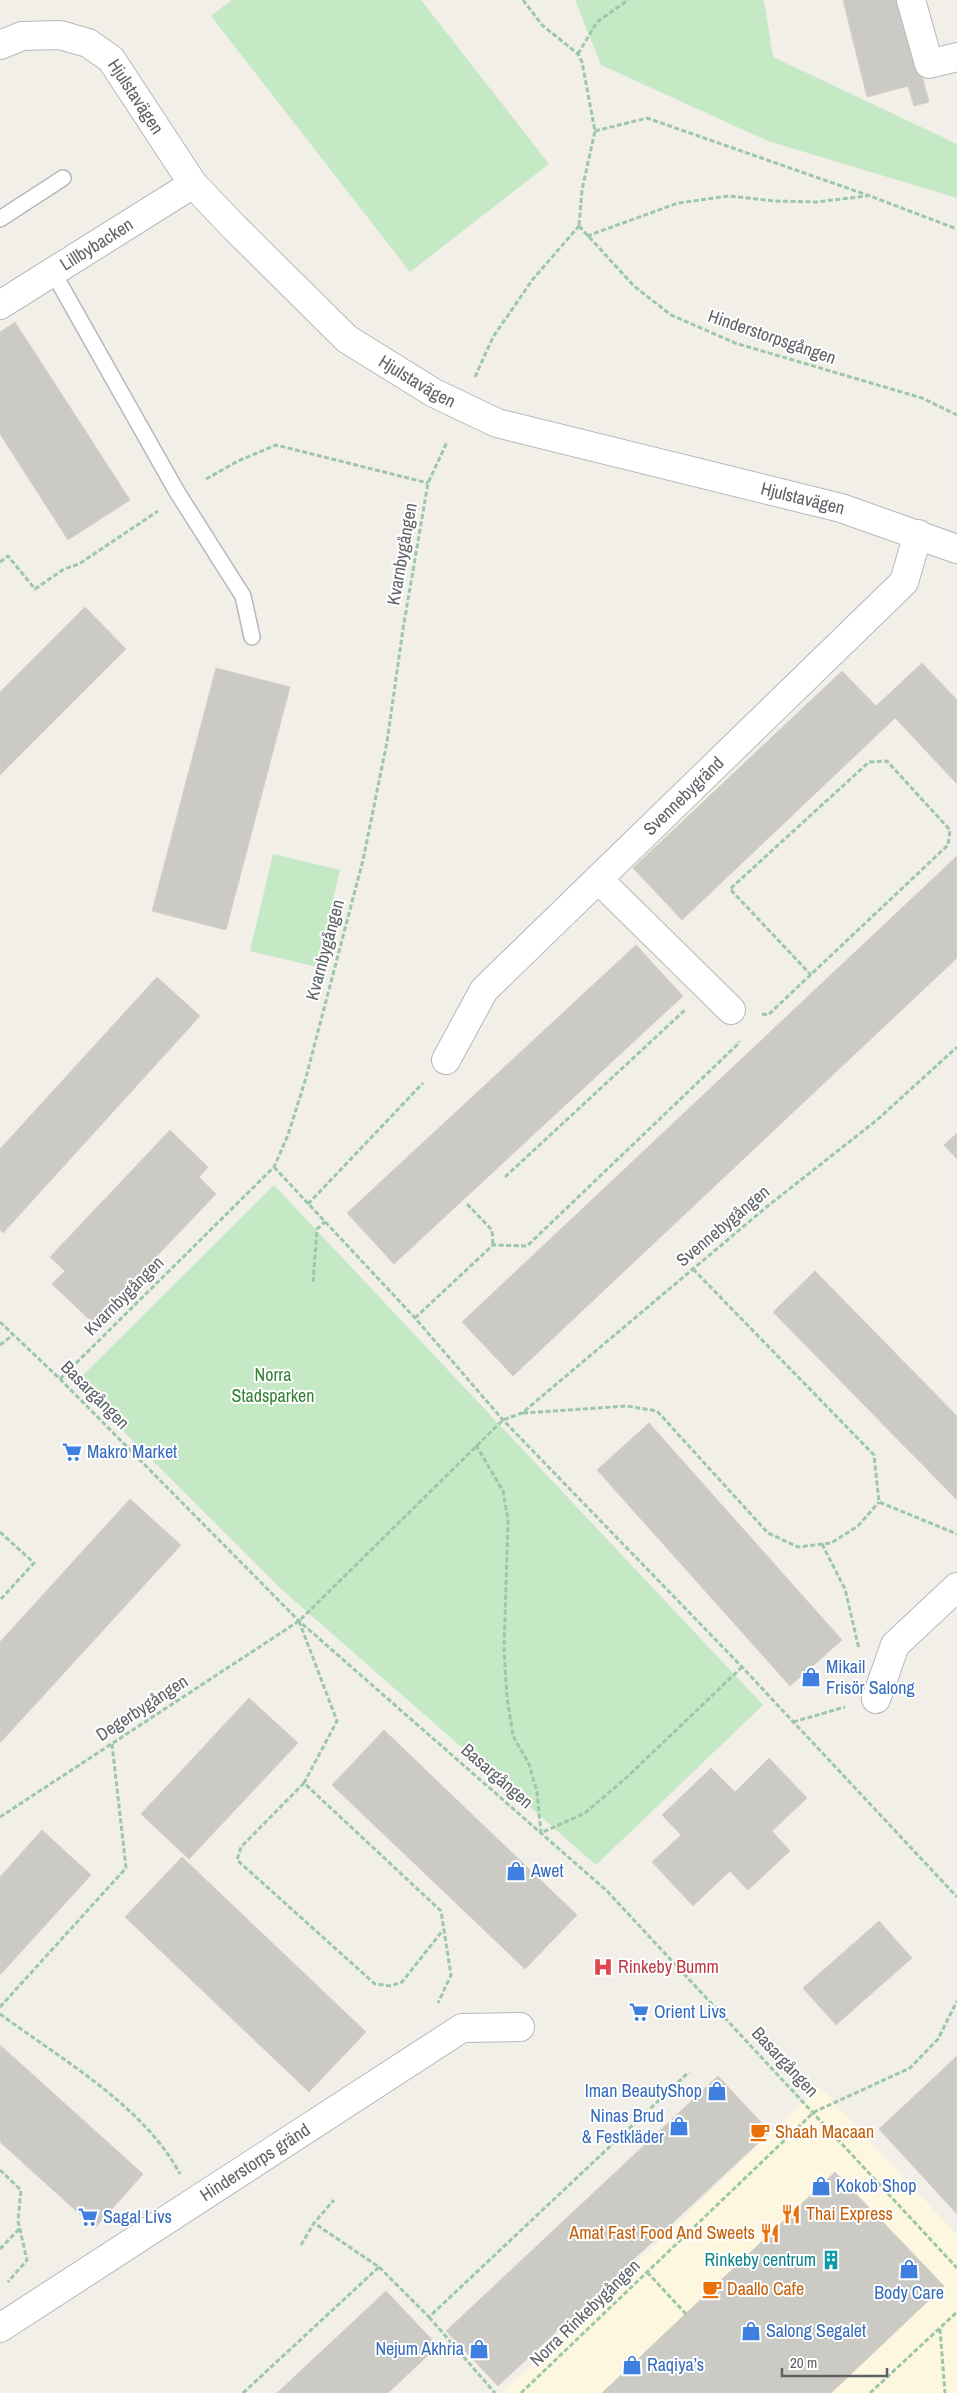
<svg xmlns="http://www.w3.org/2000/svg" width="957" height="2393" font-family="'Archivo Narrow',sans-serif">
	<rect width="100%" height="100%" fill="#f1efe8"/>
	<!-- commercial -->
	<path fill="#fef7e0" d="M819,2086l138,149v158h-455z"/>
	<!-- green -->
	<path fill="#c5e8c5" d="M232,0h189l128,164 -139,108 -199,-256z
		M575,0h189l9,57 184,87v54l-189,-57 -167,-76z
		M273,854l67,16 -23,97 -67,-16z
		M274,1185l489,520 -167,160 -316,-277 -205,-205z"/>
	<!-- building -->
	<path fill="#cccac5" stroke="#d6d1c6" d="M843,0h59l27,102 -15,4 -6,-20 -41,11z
		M15,322l115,178 -62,40 -68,-106v-102z
		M85,607l41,42 -126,126v-83z
		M922,663l35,37v84l-62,-66 -213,202 -49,-52 209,-197 34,35z
		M216,668l74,19 -64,243 -74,-19z
		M957,856v102l-444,418 -51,-54z
		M636,945l47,51 -289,268 -47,-51z
		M157,977l43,39 -197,217 -3,-3v-81z
		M170,1130l38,37 -9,10 17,17 -123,129 -41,-39 13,-13 -15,-14z
		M957,1133v26l-13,-14z
		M815,1271l142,145v84l-184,-188z
		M649,1423l193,217 -52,46 -193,-216z
		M130,1499l51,46 -181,198v-101z
		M249,1698l49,45 -109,116 -48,-45z
		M384,1730l193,185 -52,54 -193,-184z
		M769,1758l38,40 -35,33 18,20 -42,39 -18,-19 -37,35 -41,-44 29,-27 -19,-20 49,-47 24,24z
		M42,1830l49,45 -91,100v-98z
		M182,1857l184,175 -57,60 -184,-175z
		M879,1921l33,37 -76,67 -33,-37z
		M0,2045l143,129 -48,54 -95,-86z
		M957,2056v158l-78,-85z
		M718,2076l52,56 -272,254 -52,-55z
		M835,2172l109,114 -113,107h-229z
		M386,2291l52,55 -50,47h-111z"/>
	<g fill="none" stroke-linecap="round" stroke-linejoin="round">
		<defs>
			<path id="lane" d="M0,219l63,-41
				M53,272l124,220 66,104 9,41"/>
			<g id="street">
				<path d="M911,0l18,64 28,-7"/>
				<path id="s1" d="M0,45l22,-9 38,-1 28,8 23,16 82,125 42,44 112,111 87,54 63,30 344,85 116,41"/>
				<path id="s2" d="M0,305l193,-121"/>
				<path d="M598,879l133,131"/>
				<path id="s3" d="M446,1060l38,-70 420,-408 14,-48"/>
				<path d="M876,1699l19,-54 62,-58"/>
				<path id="s4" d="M0,2328l462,-300 58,-1"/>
			</g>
		</defs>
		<!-- lane casing -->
		<use href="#lane" stroke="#b5b8bc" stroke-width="18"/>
		<!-- street casing -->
		<use href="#street" stroke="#b5b8bc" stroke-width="30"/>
		<!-- path -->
		<path stroke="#9cc7a9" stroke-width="3" stroke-dasharray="5 2.5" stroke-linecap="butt" d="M523,0l19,25 36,29 4,8 13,69 -13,59 -3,36
			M578,54l19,-32 31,-22
			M595,131l52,-13 223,78 87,33
			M579,226l55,60 37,29 64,28 187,55 35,17
			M587,236l91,-33 51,-7 46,5 41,1 51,-6
			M475,377l18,-40 40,-58 46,-53
			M206,479l32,-18 38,-16 152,38
			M0,562l8,-6 27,33 29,-20 15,-5 79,-53
			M762,1014l6,1 180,-170 2,-15 -63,-69 -18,1 -139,127 81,86
			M274,1167l141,151 88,102 239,247 215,230
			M505,1177l180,-167
			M308,1204l115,-121
			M467,1204l25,26 1,15
			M693,1269l181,186 5,47 78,32
			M313,1282l4,-53 8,-7
			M415,1318l78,-73 34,1 212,-203v-2
			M0,1322l60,57 239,242 308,270 350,377
			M0,1345l13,-10
			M60,1379l214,-212 14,-32 17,-54 58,-221 24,-118 16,-113 25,-146 19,-41
			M523,1413l104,-7 30,5 111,122 30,14 33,-4 27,-17 21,-24
			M476,1445l27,46 5,29 -4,130 3,47 6,39 16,28 8,28 4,41 44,-20 41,-35 116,-111
			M0,1532l34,31 -34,37
			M822,1544l23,45 14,60
			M299,1621l38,100 -33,62 137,128 10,64 -13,28
			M793,1722l52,-15
			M304,1783l-63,64 -4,13 138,124 16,2 11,-4 41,-52
			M0,1817l299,-196 204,-201 19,-7 247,-208 108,-85 80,-73
			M0,2007l126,-139 -14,-124
			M0,2014c61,45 144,92 180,160
			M0,2170l21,20 -3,31 9,39 -19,22
			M301,2245l13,-22 20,-23
			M0,2249l20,-21
			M379,2267l50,50 260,-245
			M647,2272l39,42
			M429,2317l66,76
			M940,2329l5,64
			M243,2393l136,-126 -65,-44
			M521,2393l293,-281 96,-44 28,-29 19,-38
			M870,2393l87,-81"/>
		<!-- lane -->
		<use href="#lane" stroke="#fff" stroke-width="15"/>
		<!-- street -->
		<use href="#street" stroke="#fff" stroke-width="28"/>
	</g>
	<!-- icons -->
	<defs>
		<symbol id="supermarket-bare" viewBox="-9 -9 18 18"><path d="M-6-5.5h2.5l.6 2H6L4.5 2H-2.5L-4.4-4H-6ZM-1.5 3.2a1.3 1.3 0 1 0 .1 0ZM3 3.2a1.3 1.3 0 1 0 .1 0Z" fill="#3f7fe0" stroke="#fff" stroke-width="2.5" paint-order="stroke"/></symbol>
		<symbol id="shop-bare" viewBox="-9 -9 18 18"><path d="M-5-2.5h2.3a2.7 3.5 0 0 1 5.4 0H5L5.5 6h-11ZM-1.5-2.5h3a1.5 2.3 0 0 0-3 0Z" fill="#3f7fe0" stroke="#fff" stroke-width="2.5" paint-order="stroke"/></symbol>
		<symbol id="hospital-bare" viewBox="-9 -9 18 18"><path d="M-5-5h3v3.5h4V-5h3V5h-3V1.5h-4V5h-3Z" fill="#e0444e" stroke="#fff" stroke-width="2.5" paint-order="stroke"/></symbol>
		<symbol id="cafe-bare" viewBox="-9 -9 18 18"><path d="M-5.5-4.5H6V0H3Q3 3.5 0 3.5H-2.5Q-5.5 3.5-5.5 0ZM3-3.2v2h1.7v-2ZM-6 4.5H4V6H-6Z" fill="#e8710a" stroke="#fff" stroke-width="2.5" paint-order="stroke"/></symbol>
		<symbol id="restaurant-bare" viewBox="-9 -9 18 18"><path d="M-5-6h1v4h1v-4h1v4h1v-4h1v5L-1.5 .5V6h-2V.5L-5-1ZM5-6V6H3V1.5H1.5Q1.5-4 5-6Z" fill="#e8710a" stroke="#fff" stroke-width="2.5" paint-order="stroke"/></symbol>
		<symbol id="building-bare" viewBox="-9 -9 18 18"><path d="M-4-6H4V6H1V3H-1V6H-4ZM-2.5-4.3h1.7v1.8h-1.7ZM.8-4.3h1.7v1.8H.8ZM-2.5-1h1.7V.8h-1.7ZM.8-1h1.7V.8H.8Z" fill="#0f9aa8" stroke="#fff" stroke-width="2.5" paint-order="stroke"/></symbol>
	</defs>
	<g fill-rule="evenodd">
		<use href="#supermarket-bare" x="58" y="1438" width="28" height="28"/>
		<use href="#shop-bare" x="797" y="1663" width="28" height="28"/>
		<use href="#shop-bare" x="502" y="1857" width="28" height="28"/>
		<use href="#hospital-bare" x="589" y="1953" width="28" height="28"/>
		<use href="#supermarket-bare" x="625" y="1998" width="28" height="28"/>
		<use href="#shop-bare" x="703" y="2077" width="28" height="28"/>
		<use href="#shop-bare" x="665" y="2112" width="28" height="28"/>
		<use href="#cafe-bare" x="746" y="2118" width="28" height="28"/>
		<use href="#shop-bare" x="807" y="2172" width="28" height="28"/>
		<use href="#restaurant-bare" x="777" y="2200" width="28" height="28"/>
		<use href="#supermarket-bare" x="74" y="2203" width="28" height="28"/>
		<use href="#restaurant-bare" x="756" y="2219" width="28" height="28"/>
		<use href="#building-bare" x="817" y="2246" width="28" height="28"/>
		<use href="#shop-bare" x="895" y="2255" width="28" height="28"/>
		<use href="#cafe-bare" x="698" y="2275" width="28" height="28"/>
		<use href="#shop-bare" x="737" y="2317" width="28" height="28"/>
		<use href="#shop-bare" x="465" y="2335" width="28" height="28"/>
		<use href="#shop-bare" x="618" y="2351" width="28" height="28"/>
	</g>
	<g text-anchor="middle" stroke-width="4" stroke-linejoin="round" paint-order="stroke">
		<!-- street labels -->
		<g font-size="18" fill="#5f6368" stroke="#fff">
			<text dy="6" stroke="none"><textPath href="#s1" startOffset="164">Hjulstavägen</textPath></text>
			<text dy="6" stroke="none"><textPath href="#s2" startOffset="114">Lillbybacken</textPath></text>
			<text transform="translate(772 337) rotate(19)" y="6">Hinderstorpsgången</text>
			<text dy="6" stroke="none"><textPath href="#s1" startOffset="569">Hjulstavägen</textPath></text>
			<text dy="6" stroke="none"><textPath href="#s1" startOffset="974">Hjulstavägen</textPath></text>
			<text transform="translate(402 554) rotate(-80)" y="6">Kvarnbygången</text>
			<text dy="6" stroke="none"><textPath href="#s3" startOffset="358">Svennebygränd</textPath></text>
			<text transform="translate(325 950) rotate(-75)" y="6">Kvarnbygången</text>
			<text transform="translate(723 1226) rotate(-40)" y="6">Svennebygången</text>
			<text transform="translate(124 1296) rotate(-45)" y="6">Kvarnbygången</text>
			<text transform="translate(95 1395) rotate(45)" y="6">Basargången</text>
			<text transform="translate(142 1708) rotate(-33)" y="6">Degerbygången</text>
			<text transform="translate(497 1776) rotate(41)" y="6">Basargången</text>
			<text transform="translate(785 2062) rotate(47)" y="6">Basargången</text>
			<text dy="6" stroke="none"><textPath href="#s4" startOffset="304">Hinderstorps gränd</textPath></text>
			<text transform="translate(585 2313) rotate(-44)" y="6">Norra Rinkebygången</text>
		</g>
		<!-- park labels -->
		<g font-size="18" fill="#348238" stroke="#fff">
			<text x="273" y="1381">Norra<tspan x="273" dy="21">Stadsparken</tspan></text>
		</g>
		<!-- shop labels -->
		<g font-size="18" fill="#366cbe" stroke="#fff" text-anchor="start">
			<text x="87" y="1458">Makro Market</text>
			<text x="826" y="1673">Mikail<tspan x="826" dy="21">Frisör Salong</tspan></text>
			<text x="531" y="1877">Awet</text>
			<text x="654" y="2018">Orient Livs</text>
			<text x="702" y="2097" text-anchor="end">Iman BeautyShop</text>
			<text x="664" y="2122" text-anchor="end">Ninas Brud<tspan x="664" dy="21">&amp; Festkläder</tspan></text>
			<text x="836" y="2192">Kokob Shop</text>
			<text x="103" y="2223">Sagal Livs</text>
			<text x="909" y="2299" text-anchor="middle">Body Care</text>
			<text x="766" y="2337">Salong Segalet</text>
			<text x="464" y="2355" text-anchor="end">Nejum Akhria</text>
			<text x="647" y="2371">Raqiya’s</text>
		</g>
		<!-- health labels -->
		<g font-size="18" fill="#be3a42" stroke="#fff" text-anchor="start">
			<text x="618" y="1973">Rinkeby Bumm</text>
		</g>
		<!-- food labels -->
		<g font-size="18" fill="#c56008" stroke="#fff" text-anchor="start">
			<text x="775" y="2138">Shaah Macaan</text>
			<text x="806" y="2220">Thai Express</text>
			<text x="755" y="2239" text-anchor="end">Amat Fast Food And Sweets</text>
			<text x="727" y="2295">Daallo Cafe</text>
		</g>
		<!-- culture labels -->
		<g font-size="18" fill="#0d838f" stroke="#fff" text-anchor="end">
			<text x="816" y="2266">Rinkeby centrum</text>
		</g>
	</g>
	<!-- scale -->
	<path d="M782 2368v8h105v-8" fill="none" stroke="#5f6368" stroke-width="2.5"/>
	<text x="790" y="2368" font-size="15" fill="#5f6368" stroke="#ffffff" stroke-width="4" paint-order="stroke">20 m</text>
</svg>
